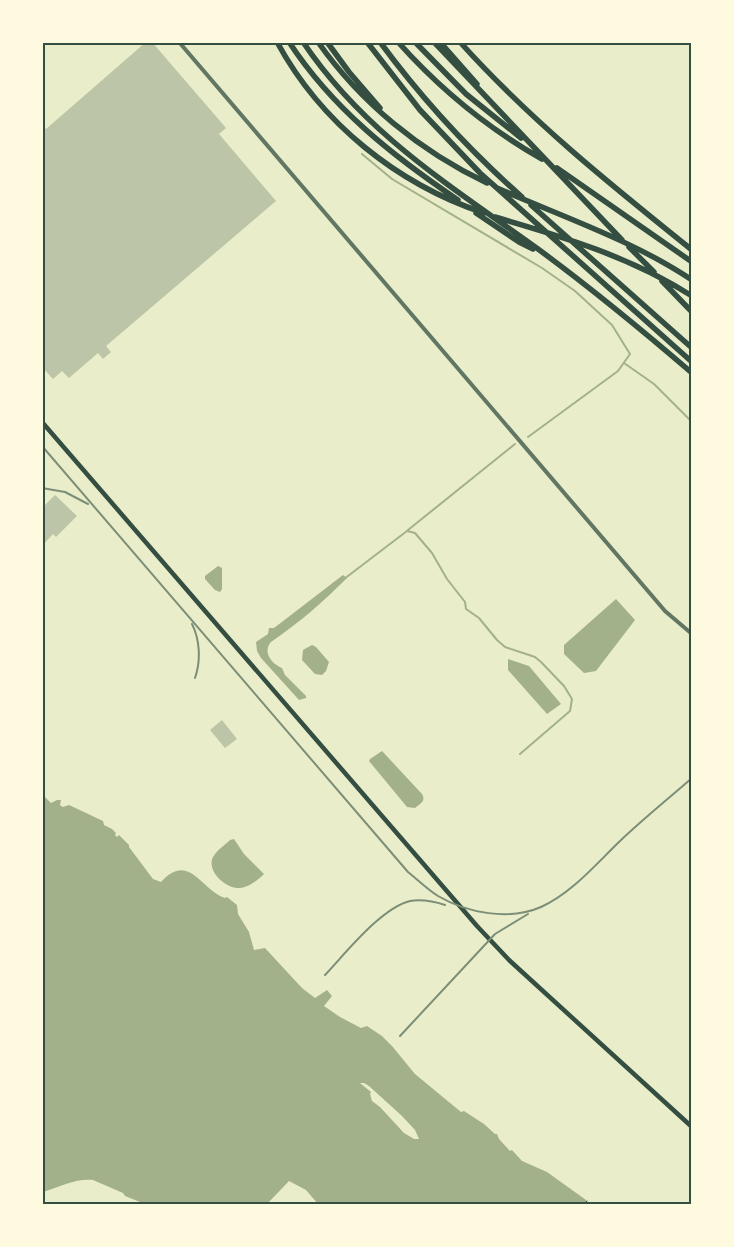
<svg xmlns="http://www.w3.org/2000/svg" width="734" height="1247" font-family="'Golos Text',sans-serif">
	<rect width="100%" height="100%" fill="#e9edc9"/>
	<!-- water -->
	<path fill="#a3b18a" d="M218,566l4,2v21l-2,3 -5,-2 -10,-11v-3z
		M343,575l4,3c-24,24 -48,45 -76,64 -9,10 1,22 11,26l3,7 21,21v2l-7,2 -38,-42 -4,-7 -1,-9 12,-8 1,-6h5z
		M616,599l19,21 -39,51 -12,2 -20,-19v-9z
		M312,645l4,2 13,15 -3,9 -4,4 -7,-1 -13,-14 1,-10z
		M508,659l21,7 32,38 -14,10 -39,-44z
		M382,751l40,43c4,7 -1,9 -7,14l-8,-1 -38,-46 1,-2z
		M42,794l9,9 6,-3h4l-1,5 3,2 6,-2 34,16 1,4 8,4 4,4 -1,2 2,2 2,-2 10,10v2l24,32 8,3c28,-31 40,8 64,16l2,-1 10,8 1,9 11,18 5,18 11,-2 37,40 13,10 12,-8 5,6 -8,10 16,11 21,11 6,-2 15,10 10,10 23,28 46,38 3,-1 20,13 11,10h2l2,5 11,12 2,-1 10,11 25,11 39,28 4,4h-272l-12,-14 -17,-9 -22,23h-122l-20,-8 -2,-3 -30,-13c-17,-2 -34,7 -50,12z
		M234,839l10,15 20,20c-5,5 -16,14 -24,14 -14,1 -34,-17 -27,-31 4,-7 12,-12 17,-17z"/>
	<!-- pier -->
	<path fill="#e9edc9" d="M360,1083h4l5,3 33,30 13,14 4,9h-5l-10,-6 -24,-26 -8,-6 -2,-7 1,-2z"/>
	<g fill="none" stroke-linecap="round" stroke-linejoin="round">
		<!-- stream -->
		<path stroke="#a3b18a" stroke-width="2" d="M362,154l30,25 150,89 33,23 37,34 18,29 -12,17 -90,66
			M624,363l30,21 38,38
			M408,530l107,-86
			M344,579l63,-48 8,2 17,20 15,26 18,23 1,7 13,9 18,22 8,7 30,10 6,5 23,24 8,13 -2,12 -50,43"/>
	</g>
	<!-- building -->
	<path fill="#bcc5a7" d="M146,42h6l74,86 -7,6 57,67 -170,145 5,6 -8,7 -5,-6 -29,25 -7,-7 -9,8 -11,-12v-6l3,-2 -3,-2v-232l4,4z
		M55,495l22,21 -21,21 -3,-3 -11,12v-38z
		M222,720l15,19 -12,9 -15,-18z"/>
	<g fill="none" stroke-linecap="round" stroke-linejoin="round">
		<!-- path -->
		<path stroke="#344e41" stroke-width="1" d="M584,1204l3,-3"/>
		<!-- tertiary -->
		<path stroke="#617663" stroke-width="4" d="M179,42l486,569 27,23"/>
		<!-- secondary -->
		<path stroke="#344e41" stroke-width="4.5" d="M42,422l435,504 32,34 183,167"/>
		<!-- motorway -->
		<path stroke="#344e41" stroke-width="5.5" d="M277,42c44,81 120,142 207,171
			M289,42c44,67 104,114 169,158
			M303,42c62,92 148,144 235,207 53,39 104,81 154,124
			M318,42c43,61 102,109 169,141
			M327,42l22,30 31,36
			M367,42l53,68 60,63 212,189
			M380,42c42,57 89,108 142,155
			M398,42c41,46 91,87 144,117
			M415,42l51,52 55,44
			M434,42l188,198
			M440,42l37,42
			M460,42c70,78 151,143 232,208
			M557,168l135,94
			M497,188c66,29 135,52 195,92
			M531,205l161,143
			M476,213l43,29 14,7
			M495,217c69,20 136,40 197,79
			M629,247l25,25
			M662,281l30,31"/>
		<!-- rail -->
		<path stroke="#7c8e77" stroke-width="2" d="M42,446l366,426c10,8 19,17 30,24 29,17 71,25 103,11 31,-14 55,-43 79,-66 23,-22 48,-42 72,-63
			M42,488l23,4 23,12
			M192,624c8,16 9,37 3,54
			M325,975c20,-21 56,-67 85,-74 12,-2 23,0 35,4
			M400,1036l95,-102 33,-20"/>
	</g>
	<!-- border -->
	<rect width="734" height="1247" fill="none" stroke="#fefae0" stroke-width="88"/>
	<rect x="44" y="44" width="646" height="1159" fill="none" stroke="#344e41" stroke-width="2"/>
</svg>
